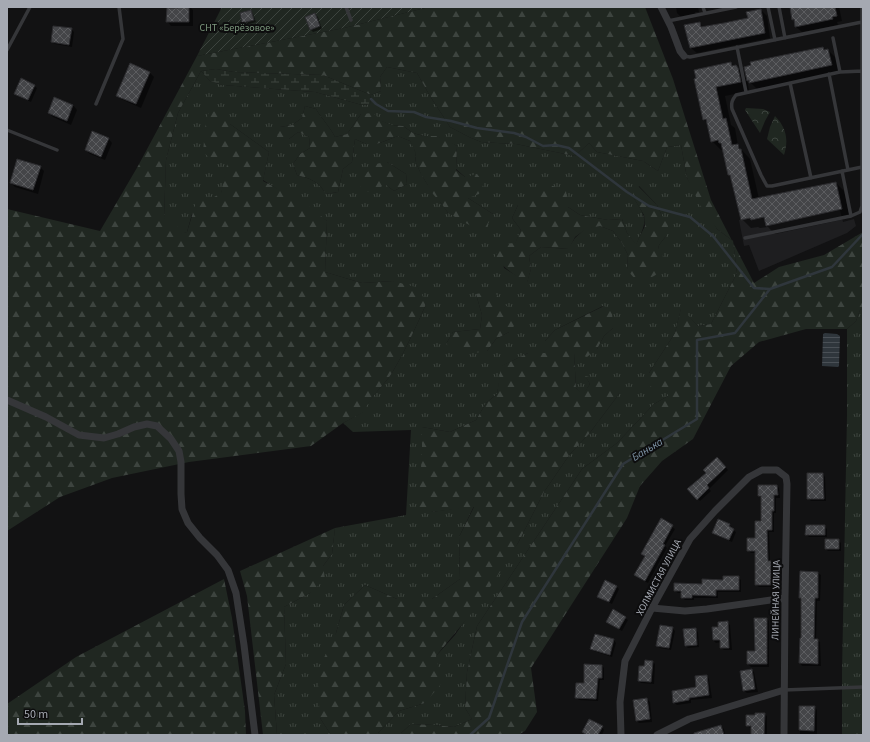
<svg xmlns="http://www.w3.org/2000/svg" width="870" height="742" font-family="'Source Sans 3',sans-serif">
	<defs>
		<pattern id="grass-tufts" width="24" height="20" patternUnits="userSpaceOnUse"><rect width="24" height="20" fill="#202721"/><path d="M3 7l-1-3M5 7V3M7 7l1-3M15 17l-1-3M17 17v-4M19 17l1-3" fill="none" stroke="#3d443f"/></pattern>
		<pattern id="forest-firs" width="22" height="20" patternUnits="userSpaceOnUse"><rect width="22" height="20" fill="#202721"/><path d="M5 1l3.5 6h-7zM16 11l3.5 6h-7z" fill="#3d443f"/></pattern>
		<pattern id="wetland-marsh" width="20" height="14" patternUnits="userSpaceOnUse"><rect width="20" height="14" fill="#202721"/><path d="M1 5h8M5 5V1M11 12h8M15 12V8" fill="none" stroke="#3d443f"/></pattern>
		<pattern id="park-crowns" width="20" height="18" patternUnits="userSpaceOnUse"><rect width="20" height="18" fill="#202721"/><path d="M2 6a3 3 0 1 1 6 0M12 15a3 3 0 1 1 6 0" fill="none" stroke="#3d443f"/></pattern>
		<pattern id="garden-furrows" width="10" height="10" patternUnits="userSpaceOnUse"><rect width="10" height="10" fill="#202721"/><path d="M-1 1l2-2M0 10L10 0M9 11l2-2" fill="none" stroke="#3d443f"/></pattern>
		<pattern id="water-rules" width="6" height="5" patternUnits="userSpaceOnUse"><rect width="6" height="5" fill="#2f363c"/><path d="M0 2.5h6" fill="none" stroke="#4a5056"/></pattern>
		<pattern id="building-cross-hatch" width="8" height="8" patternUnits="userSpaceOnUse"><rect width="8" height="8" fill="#444548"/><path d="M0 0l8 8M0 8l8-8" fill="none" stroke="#5c5d60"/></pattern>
	</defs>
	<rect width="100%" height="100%" fill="#121213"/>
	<!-- built -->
	<path fill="#1e1e20" d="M840,201l2,8 -2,1 3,12 11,-3 2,7 -9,7 -88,38 -10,-26 -5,1 -5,-26 11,-2 1,2z"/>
	<!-- grass -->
	<path fill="url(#grass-tufts)" fill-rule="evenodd" d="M387,67l30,6 13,23 20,31 19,10 12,5 35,2 59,12 14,-13 8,9 46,9 15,10 9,-24 14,-2 6,33 30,51 16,12 4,32 -26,51 -13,2 -17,-17 -6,24 -26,40 19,19v4l-14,8 -37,39 -35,26 -105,157 -10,46 -2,36 7,11 -18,8 -20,-2 -23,-1 -12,11h-23l23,-24 26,-8 11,-47 19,-21 63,-92 26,-51 26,-38 19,-20 30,-40 -33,-17 4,7 -7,11 -7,-7 -2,-35 23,-4 7,-13 9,-8 -10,-22 -48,24 -10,11v12h-17l-26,13 -5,28 -11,9 -10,17 -26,12 -28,-5v27l9,58 43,-6 -15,31 1,42 -28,20h-35l-32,-14 -21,20 -8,28 -16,85 11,17h-54l-3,-40 12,-31 -2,-57 26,-14 13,-27 9,-12 3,-26 71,-13 5,-85 -58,2 -10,-9 20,-11c7,-16 20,-25 29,-39 13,-22 24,-46 34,-69l-33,-23 -31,2 -37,-11 2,-51 -64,-41 6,-28 -39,-28 -1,36 -8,34 -29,20 -5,18 -9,3 -14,-17 2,-58 12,-47 23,-42 9,10 12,4 93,7 47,13 8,-1 1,-9 10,-4 -1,-14zM305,106l11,3c6,10 14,18 19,28l12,-3 14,-20 31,11 11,1 10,7 11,3h12l21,10 -1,23 9,8 3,21 25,16 -45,-1c-10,-16 -24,-30 -31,-48 -2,-4 -1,-8 -2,-13 0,-4 -3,-8 -5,-11l-12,-5 -21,8h-11l-11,-5 -3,23 -9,7 -5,23 -12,2c-8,-13 -15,-15 -29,-19l-4,-11 7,-10 10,-6 -1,-11 -11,-5 -9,7 -9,-12 12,-2 10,-7zM387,162l19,12 1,10 -13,7 -9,-7zM639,186l18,19 5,11 4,20 -7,9 -1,4 -31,21 1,-15 -6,-12 -9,-12 -13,-5 -14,2 -11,10 -7,11 -27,-2 -12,9 2,13 -4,13 -23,-14 -4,-24h15l6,-14 -9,-12 6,-13 50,2 12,8 28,5 14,-1 5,14 9,12c11,-25 12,-25 -3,-48zM476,294l33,38 -13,7 -9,12 -41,-7 7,-12 27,-3 2,-14z
		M863,308v427h-21v-63l5,-257v-86l9,-8 4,-11z"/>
	<!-- forest -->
	<path fill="url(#forest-firs)" d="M429,7h216l28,72 38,121 43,83 25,-16 45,-12 39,-23v76l-3,2 -4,11 -9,8h-41l-47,13 -28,24 -38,73 -31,22 -22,25 -13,32 -96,150 6,44 -12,19 -7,4h-119l12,-11 23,1 20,2 18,-8 -7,-11 2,-36 10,-46 105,-157 35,-26 37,-39 14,-8v-4l-19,-6v-13l26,-40 6,-25 17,18 13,-2 26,-51 -4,-32 -16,-12 -17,-24 -13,-27 -6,-33 -14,2 -9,24 -15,-10 -46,-9 -8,-9 -14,13 -59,-12 -35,-2 -12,-5 -19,-10 -20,-31 -13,-23 -30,-6 -7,10 1,14 -10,4 -48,-20 -89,-3 -18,-3 -15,2 -23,42 -12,47 -2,58 13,4 1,12 9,-2 11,-36 11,4 12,-7 7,-33 -14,2 -11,-10 3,-32 3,-8 16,-2 5,14 39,28 -6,29 42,22 22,18 -2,51 37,11 31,-2 26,7 7,16c-10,23 -21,47 -34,69 -9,14 -22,23 -28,39l-21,11 -32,23 -122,16 -77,16 -52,19 -53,34v-322l93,22 38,-65 59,-110 147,-28z
		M305,106l11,3c6,10 14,18 19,28l12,-3 14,-20 12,-1 9,8 10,4 11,1 10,7 11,3h12l11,4 10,6 -1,24 9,7 12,-3 7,9 -5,11 -11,4 25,16 -7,14 -6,3 -32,-18 -7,-10 -8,-9 -12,-20 -5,-11 -1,-12 -5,-10 -12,-5 -21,8h-11l-11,-5 -3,23 -9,7 -5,23 -12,2c-8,-13 -15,-15 -29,-19l-4,-11 7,-10 10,-6 -1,-11 -11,-5 -9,7h-13l4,-12 12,-2 10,-7z
		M387,162l19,12 1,10 -13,7 -9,-7 -10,7 -13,1 -3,-11 16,-17z
		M539,185l14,1 13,5 2,16 12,8 28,5 14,-1 5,14 9,11 9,-18 -1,-11 -11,-18v-12l5,1 19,19 5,11 7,6 -3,14 -7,9 -1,4 5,5c-2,21 -6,23 -26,27l-10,-11 1,-15 -6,-12 -9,-12 -13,-5 -14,3 -11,8 -6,12 -28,-2 -12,9 2,13 -4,14c-13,-8 -23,-15 -32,-26l5,-13 15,-1 6,-13 -9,-12 6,-13z
		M493,291l26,29 -10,12 -13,7 -9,12c-19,3 -25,4 -41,-7l7,-12 27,-3 2,-14 -6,-21z
		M604,306l8,5 1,17 -9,8 -7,13 -10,8 -13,-4 2,35 7,6 7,-10 -5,-8 25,6 9,12 -30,40 -19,20 -26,38 -26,51 -15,25 -28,41 -39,47 6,27 -17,20 -26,8 -23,24h-45l-11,-17 -2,-28 4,-28 14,-29 8,-28 21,-20 32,14h35l28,-20 -1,-42 15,-30 -43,5 -13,-4 4,-54v-27l28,5 26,-12 10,-17 11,-9 4,-28 27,-13h17v-12l10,-11z
		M335,528l-3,26 -9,12 2,13 -15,14 -26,14 2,57 -12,31 3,40h-14l-16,-139 -7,-25z
		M224,579l8,39 13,93 1,24h-239v-31l69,-47z"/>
	<!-- wetland -->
	<path fill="url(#wetland-marsh)" d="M216,69l18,3 89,3 48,20 -1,9 -8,1 -47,-13 -93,-7 -12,-4 -9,-10z"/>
	<!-- park -->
	<path fill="url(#park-crowns)" d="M746,108l17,1 7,3 -5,9 -5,12 -15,-23z
		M775,116c11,11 14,24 9,39l-17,-16 3,-12z"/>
	<!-- garden -->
	<path fill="url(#garden-furrows)" d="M222,7h207l-85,21 -147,28z"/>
	<!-- water -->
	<path fill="url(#water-rules)" d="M825,333l12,1 3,2 -1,30 -1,1 -16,-1 1,-32z"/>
	<!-- shadow -->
	<path fill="#0007" d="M179,7h11l3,3v16h-22l-4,-5 12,-12z
		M676,7h22l1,5h-4l1,4 -13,3 -6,-6z
		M791,7h48l3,14 -5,1 1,3 -36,7 -6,-5 -1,-5 -2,-3z
		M761,10l6,6 3,22 -73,15 -6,-5 9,-25 4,5 45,-9z
		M251,11l2,3 3,8 -10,3 -3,-3z
		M315,14l3,3 4,12 -9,3 -2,-2z
		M71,29l3,3 -2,15 -17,-3 -3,-2z
		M823,48l3,2h2l9,9 3,15 -81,17 -11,-11z
		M731,63l14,12 2,5v-1l2,12 -24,5 6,29 4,3 3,18 12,13 9,40 77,-16 8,8 6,27 -75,16 -7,-7 -8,1 -2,-1 -7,1 -9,-9 -10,-41 -3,-3 -6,-26 -2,1 -9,-9 -4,-17 -4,-5 -7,-40z
		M150,73l4,4 -13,31 -20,-9 -4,-4z
		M34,86l3,2 -6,14 -13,-6 -3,-2z
		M73,105l4,5 -6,15 -18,-8 -4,-4z
		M108,138l4,5 -7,17 -15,-6 -4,-4z
		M40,167l4,4 -6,23 -23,-7 -4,-4z
		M717,458l11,12 -19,19 2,2 -11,10 -11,-12 18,-16z
		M823,474l2,3 1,24h-15l-3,-3z
		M777,486l2,2 1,10h-4v15h-2v19h-5l1,29 3,3v23h-14l-3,-2v-32h-5l-3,-3 8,-11 6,-17v-24l-3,-3z
		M661,519l14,10 -10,17 2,2 -19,35 -10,-6 8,-20 -4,-3z
		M729,525l3,2 -1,2 5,3 -4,10 -16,-7 -3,-2z
		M824,526l3,3v8h-18l-3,-3z
		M838,540l3,3v8h-13l-2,-2z
		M818,573l3,2 -1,26h-3l-1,39 4,2 1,24h-19l-2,-3 2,-24v-39l-2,-2z
		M738,577l3,3v12h-23v6h-24v2h-9l-3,-3v-4h-4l-3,-2z
		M616,586l3,3 -7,15 -13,-7z
		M613,611l15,9 -6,11 -12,-7z
		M767,619l2,2v46h-18l-3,-3v-12h8z
		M727,622l3,3 2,25h-8l-3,-2v-6l-5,1 -3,-3 6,-12z
		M672,628l3,3 -4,19 -11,-2 -3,-3z
		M695,629l3,3 1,15 -11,1 -2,-2z
		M595,635l19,5 2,3 -4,14 -18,-6 -3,-2z
		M653,662l2,2 -1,20 -13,-1 -2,-2z
		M602,666l2,2v12h-4l-2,21 -19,-1 -3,-3 9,-13z
		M752,670l2,2 4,20 -11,1 -3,-2z
		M707,676l2,3 3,19 -21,2v3l-14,2 -3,-3 23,-14z
		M647,699l3,3 2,20 -13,1 -2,-2z
		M800,707h15l2,3v25h-17z
		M764,714l3,2v19h-15v-7h-2l-3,-3z
		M721,726l3,3 1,6h-32z
		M602,727l2,3 -2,5h-16l-3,-3z"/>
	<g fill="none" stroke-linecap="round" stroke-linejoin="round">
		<!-- stream -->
		<path stroke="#2f363c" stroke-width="2.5" d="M371,99l5,5 12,7 26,1 12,5 25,4 26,7 37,5 12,4 17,9 13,-1 13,3 58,44 22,14 41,11 23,19 41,52 16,1
			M470,735l19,-17 33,-96 101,-158 74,-45v-79l38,-7 35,-44 62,-22 31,-33"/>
	</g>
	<!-- building -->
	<path fill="url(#building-cross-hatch)" stroke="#2c2c2f" d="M178,7h11v15h-23l1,-14h11z
		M790,7h45l2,9 -5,1 1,2 -38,8 -1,-8 -2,1z
		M761,9l4,24 -75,15 -6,-23 16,-3 1,5 23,-4 24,-5 -2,-6z
		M251,10l3,10 -12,3 -2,-10z
		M315,13l5,13 -10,4 -5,-13z
		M53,26l19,2 -3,17 -18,-3z
		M823,47l1,3 4,-1 4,16 -83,18v-3l-2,1 -3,-14 7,-2 -1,-3z
		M731,62l1,4 4,-1 2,3 3,14 -25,5 7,32 3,-1 6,27 6,-1 1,5h2l11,50 84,-17 6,27 -76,17 -2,-9 -13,3 -1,-2 -9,2 -11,-45h-2l-7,-32h-2l-1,-3 -7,2 -5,-23 -3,1 -9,-41 2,-1 -2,-8z
		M130,63l20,9 -14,32 -20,-8z
		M21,78l14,7 -7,15 -14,-6z
		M54,97l19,8 -6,16 -19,-8z
		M92,131l17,7 -8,19 -16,-7z
		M17,159l24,7 -8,24 -23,-7z
		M717,457l9,10 -19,18 2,3 -12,12 -10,-11 19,-16 -3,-3z
		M807,473h16l1,26h-17z
		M758,485h19l1,10h-4v16h-2v19h-5l1,31h3v24h-16v-34h-8v-13h8v-17h6v-25h-3z
		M661,518l12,7 -10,19 2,1 -20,36 -11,-6 11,-19 -4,-2z
		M718,519l12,5 -1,2 5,3 -5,11 -17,-7z
		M806,525h19v10h-20z
		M825,539h14v10h-14z
		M800,571l18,1v26h-3l-1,41h4v25l-19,-1 1,-25h1v-40h-2z
		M723,576h16v14h-23v6l-24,-1v3h-11v-7h-7v-8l28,1v-5l21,1z
		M605,580l12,6 -8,16 -12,-5z
		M613,609l13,8 -7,12 -13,-7z
		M754,618h13v46h-20v-13h8z
		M728,621l1,27h-9v-8h-7l-1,-13h6v-5z
		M660,625l13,2 -4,21 -13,-2z
		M696,628l1,17 -12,1 -2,-17z
		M595,634l19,5 -4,16 -20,-6z
		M645,660l8,1 -2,21 -13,-1 1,-15h5z
		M584,664l18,1v13h-4l-2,21 -21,-1 1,-15h8z
		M752,669l3,20 -12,2 -3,-20z
		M707,675l2,20 -20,3v2l-16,3 -1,-12 24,-4 -1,-11z
		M647,698l3,21 -14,2 -3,-21z
		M799,706h16l-1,25 -15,-1z
		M755,713h10l-1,22h-13v-9h-5v-11h9z
		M589,719l14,7 -5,9h-11l-5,-3z
		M721,725l3,10h-30v-2z"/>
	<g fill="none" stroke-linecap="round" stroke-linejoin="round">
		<!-- lane -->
		<path stroke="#353639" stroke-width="3.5" d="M346,7l5,13
			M703,7l2,6
			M768,7l7,33
			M779,7l6,31
			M668,21l68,-14
			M833,38l7,34
			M737,47l9,45
			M7,50l23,-43
			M684,56l6,1 172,-35
			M829,74l19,96
			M790,83l21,95
			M96,104l27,-65 -4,-32
			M7,130l50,20
			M862,167l-90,19h-5l-6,-11 -29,-66c-1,-6 0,-9 4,-14l104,-23 23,-1
			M842,171l9,45
			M745,238l106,-22 9,-4 2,-6v-199
			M784,690l79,-3"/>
		<!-- street -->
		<path stroke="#353639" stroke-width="7" d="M661,7l10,20 9,24 4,5
			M7,400l39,17 33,18 25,3 14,-4 16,-7 13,-3 10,2 14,13 8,12 2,11v32l1,15 6,14 12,15 17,17 11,15 8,23 8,52 11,90
			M652,608l33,3 22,-2 78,-11
			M621,735l-1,-33 5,-41 27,-53 38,-69 25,-28 34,-34 13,-7h15l9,7 1,7 -2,114 -1,137
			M657,735l32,-16 95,-29"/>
	</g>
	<g text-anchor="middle" stroke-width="4" stroke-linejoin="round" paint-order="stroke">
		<!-- park labels -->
		<g font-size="10" fill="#7e9a7f" stroke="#0d0d0e">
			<text x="237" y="31">СНТ «Берёзовое»</text>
		</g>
		<!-- street labels -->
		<g font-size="10" fill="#a5a9b2" stroke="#0d0d0e">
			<text transform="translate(658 577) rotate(-62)" y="4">ХОЛМИСТАЯ УЛИЦА</text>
			<text transform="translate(775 600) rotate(-89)" y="4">ЛИНЕЙНАЯ УЛИЦА</text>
		</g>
		<!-- water labels -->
		<g font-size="11" font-style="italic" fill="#8096a9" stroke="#0d0d0e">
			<text transform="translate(647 449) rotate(-31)" y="4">Банька</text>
		</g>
	</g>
	<!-- border -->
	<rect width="870" height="742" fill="none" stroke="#a5a9b2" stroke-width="16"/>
	<!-- scale -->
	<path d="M18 718v6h64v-6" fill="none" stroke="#a5a9b2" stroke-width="2"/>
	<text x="24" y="718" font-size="12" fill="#a5a9b2" stroke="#0d0d0e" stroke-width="3" paint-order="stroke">50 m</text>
</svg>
